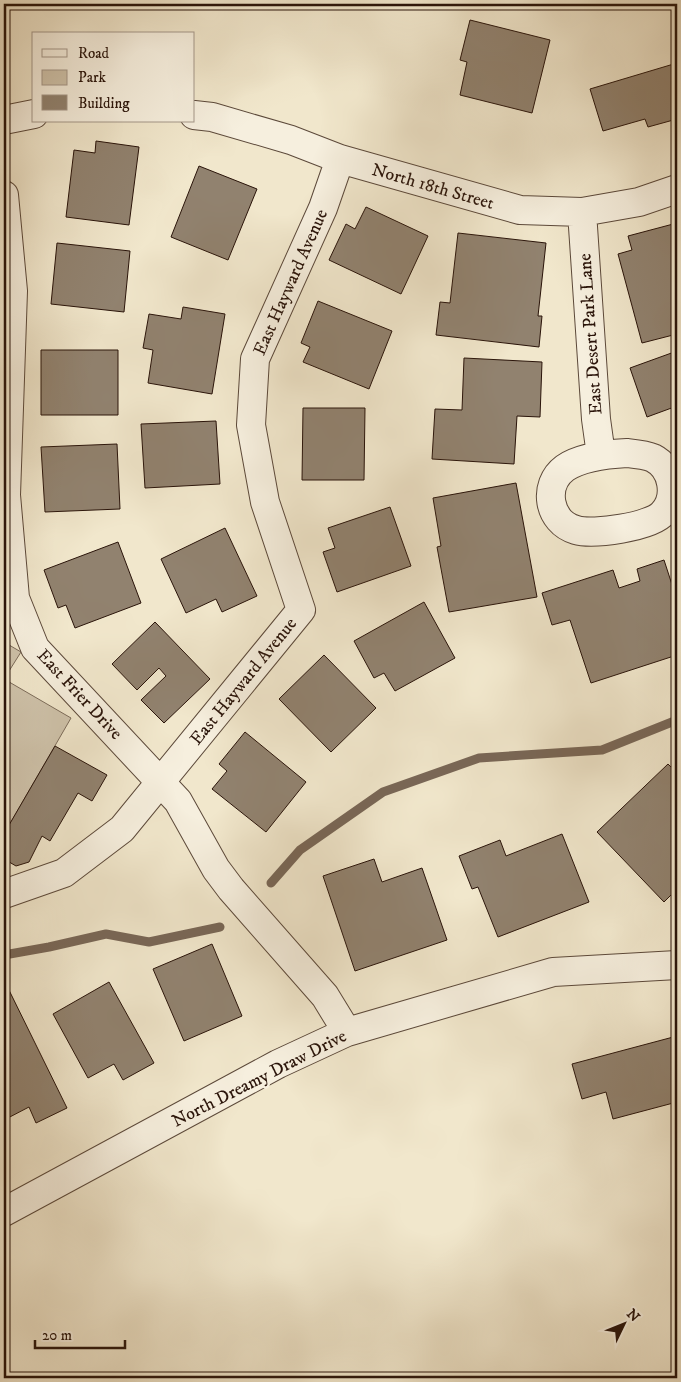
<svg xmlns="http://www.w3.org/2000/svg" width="681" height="1382" font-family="'IM FELL DW Pica',serif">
	<rect width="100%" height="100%" fill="#f1e7cc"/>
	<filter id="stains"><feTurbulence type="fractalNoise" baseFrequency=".004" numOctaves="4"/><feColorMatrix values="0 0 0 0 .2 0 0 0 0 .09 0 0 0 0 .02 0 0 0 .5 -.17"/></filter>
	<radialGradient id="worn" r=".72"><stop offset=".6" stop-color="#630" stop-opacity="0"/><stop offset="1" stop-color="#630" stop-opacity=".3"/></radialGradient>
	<!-- green -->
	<path fill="#cfc3ab" stroke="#7c6c5a" d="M4,642l17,10 -17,27 67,39 -67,116z"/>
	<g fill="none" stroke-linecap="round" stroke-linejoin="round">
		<!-- stream -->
		<path stroke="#796757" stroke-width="9" d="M271,883l29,-33 83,-58 96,-34 123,-8 75,-30
			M4,955l45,-8 57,-13 43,8 71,-15"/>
	</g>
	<!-- building -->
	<path fill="#91826f" stroke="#2a140a" d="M470,20l80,20 -18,73 -72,-18 7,-33 -7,-2z
		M677,63v56l-29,8 -3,-8 -42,12 -13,-42z
		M96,141l43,6 -10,78 -63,-8 8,-67 21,3z
		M199,166l58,23 -29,71 -57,-23z
		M366,207l62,29 -27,58 -72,-34 17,-36 9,5z
		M677,223v111l-35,9 -24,-89 14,-4 -4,-14z
		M458,233l88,10 -8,73h4l-3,31 -103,-12 4,-33 10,1z
		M57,243l73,8 -6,61 -73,-8z
		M318,301l74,30 -23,58 -66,-27 7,-15 -9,-4z
		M183,307l42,7 -13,80 -64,-11 5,-33 -10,-2 6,-34 32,5z
		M41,350h77v65h-77z
		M677,351v55l-30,11 -17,-49z
		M464,358l78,4 -2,55 -23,-1 -3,48 -82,-5 3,-50 27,1z
		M303,408h62l-1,72h-62z
		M216,421l4,63 -75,4 -4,-64z
		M117,444l3,65 -75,3 -4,-65z
		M516,483l21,114 -88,15 -12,-65 4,-1 -8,-48z
		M390,507l21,59 -74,26 -14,-40 12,-4 -7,-20z
		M225,528l32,68 -35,16 -6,-13 -30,14 -25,-54z
		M118,542l23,61 -66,25 -9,-23 -8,3 -14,-38z
		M664,560l13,40v55l-86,28 -21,-63 -18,5 -10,-32 71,-23 6,18 21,-7 -3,-12z
		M424,602l31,56 -60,33 -11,-18 -10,5 -20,-37z
		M155,622l55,57 -46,44 -23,-23 25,-24 -7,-8 -22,22 -25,-26z
		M324,655l52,53 -45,44 -52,-53z
		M245,732l61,50 -40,50 -54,-43 15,-18 -8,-7z
		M55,746l52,29 -15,26 -14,-8 -28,48 -8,-5 -13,26 -13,4 -12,-7v-17l4,-8 -3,-2z
		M668,764l9,9v116l-13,13 -67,-70z
		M562,834l27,68 -91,35 -20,-50 -6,2 -13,-33 41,-16 6,16z
		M374,859l8,23 40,-14 25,72 -92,31 -32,-95z
		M212,944l30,72 -58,25 -31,-72z
		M5,982l62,126 -31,15 -7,-16 -25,13v-137z
		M109,982l45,81 -31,17 -9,-16 -26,14 -35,-64z
		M677,1036v66l-64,17 -7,-27 -24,7 -10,-35z"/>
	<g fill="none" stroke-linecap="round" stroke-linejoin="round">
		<defs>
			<path id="minor" d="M194,115l18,2 79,23 49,19 180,51 62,2 57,-10 38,-13
				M4,120l30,-6
				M4,195l9,96 -7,204 9,103 20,50 143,153 38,68 15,20 94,107 22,36
				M582,212l14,207 5,36
				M627,453c9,1 19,2 26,5 20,10 25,39 10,55 -12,14 -70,22 -87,17 -28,-8 -34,-45 -11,-62 16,-11 44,-14 62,-15z
				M4,894l60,-21 58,-44 179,-219 -36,-108 -14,-77 4,-66 68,-151 17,-49
				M4,1212l274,-148 69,-32 206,-60 124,-7"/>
		</defs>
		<!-- minor casing -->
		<use href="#minor" stroke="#5c493a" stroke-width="30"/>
		<!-- minor -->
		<use href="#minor" stroke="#f6efde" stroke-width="28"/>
	</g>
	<g text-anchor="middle" stroke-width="5" stroke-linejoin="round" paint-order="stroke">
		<!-- street labels -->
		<g font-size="18" fill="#2a140a" stroke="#f6efde">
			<text transform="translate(433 186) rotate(16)" y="6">North 18th Street</text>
			<text transform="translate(290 282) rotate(-66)" y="6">East Hayward Avenue</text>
			<text transform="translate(590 334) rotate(-94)" y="6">East Desert Park Lane</text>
			<text transform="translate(243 681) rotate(-51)" y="6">East Hayward Avenue</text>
			<text transform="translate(80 694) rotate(47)" y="6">East Frier Drive</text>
			<text transform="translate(259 1078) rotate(-27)" y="6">North Dreamy Draw Drive</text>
		</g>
	</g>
	<!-- margin -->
	<rect width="681" height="1382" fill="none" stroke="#f1e7cc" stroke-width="20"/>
	<rect x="5" y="5" width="671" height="1372" fill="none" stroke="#2a140a" stroke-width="2.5"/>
	<rect x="10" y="10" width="661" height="1362" fill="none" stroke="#2a140a"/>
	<!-- legend -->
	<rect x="32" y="32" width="162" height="90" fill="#f6efde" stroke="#a49789"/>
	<rect x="42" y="49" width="25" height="8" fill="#f6efde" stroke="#a49789"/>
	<text x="78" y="58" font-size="15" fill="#2a140a">Road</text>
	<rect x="42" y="70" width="25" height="15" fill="#cfc3ab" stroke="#a49789"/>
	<text x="78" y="82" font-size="15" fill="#2a140a">Park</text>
	<rect x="42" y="95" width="25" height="15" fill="#91826f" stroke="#a49789"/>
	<text x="78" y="108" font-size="15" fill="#2a140a">Building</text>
	<!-- north arrow -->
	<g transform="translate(624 1324) rotate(47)" stroke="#f6efde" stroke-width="4" paint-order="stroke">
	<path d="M0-4L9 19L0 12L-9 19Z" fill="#2a140a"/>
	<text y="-8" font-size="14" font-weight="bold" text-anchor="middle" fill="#2a140a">N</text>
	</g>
	<!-- scale -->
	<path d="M35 1340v8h90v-8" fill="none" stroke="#2a140a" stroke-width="2.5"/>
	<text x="42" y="1340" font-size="15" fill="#2a140a" stroke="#f6efde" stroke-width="4" paint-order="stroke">20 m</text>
	<rect width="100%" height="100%" filter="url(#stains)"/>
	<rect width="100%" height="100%" fill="url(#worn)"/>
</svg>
